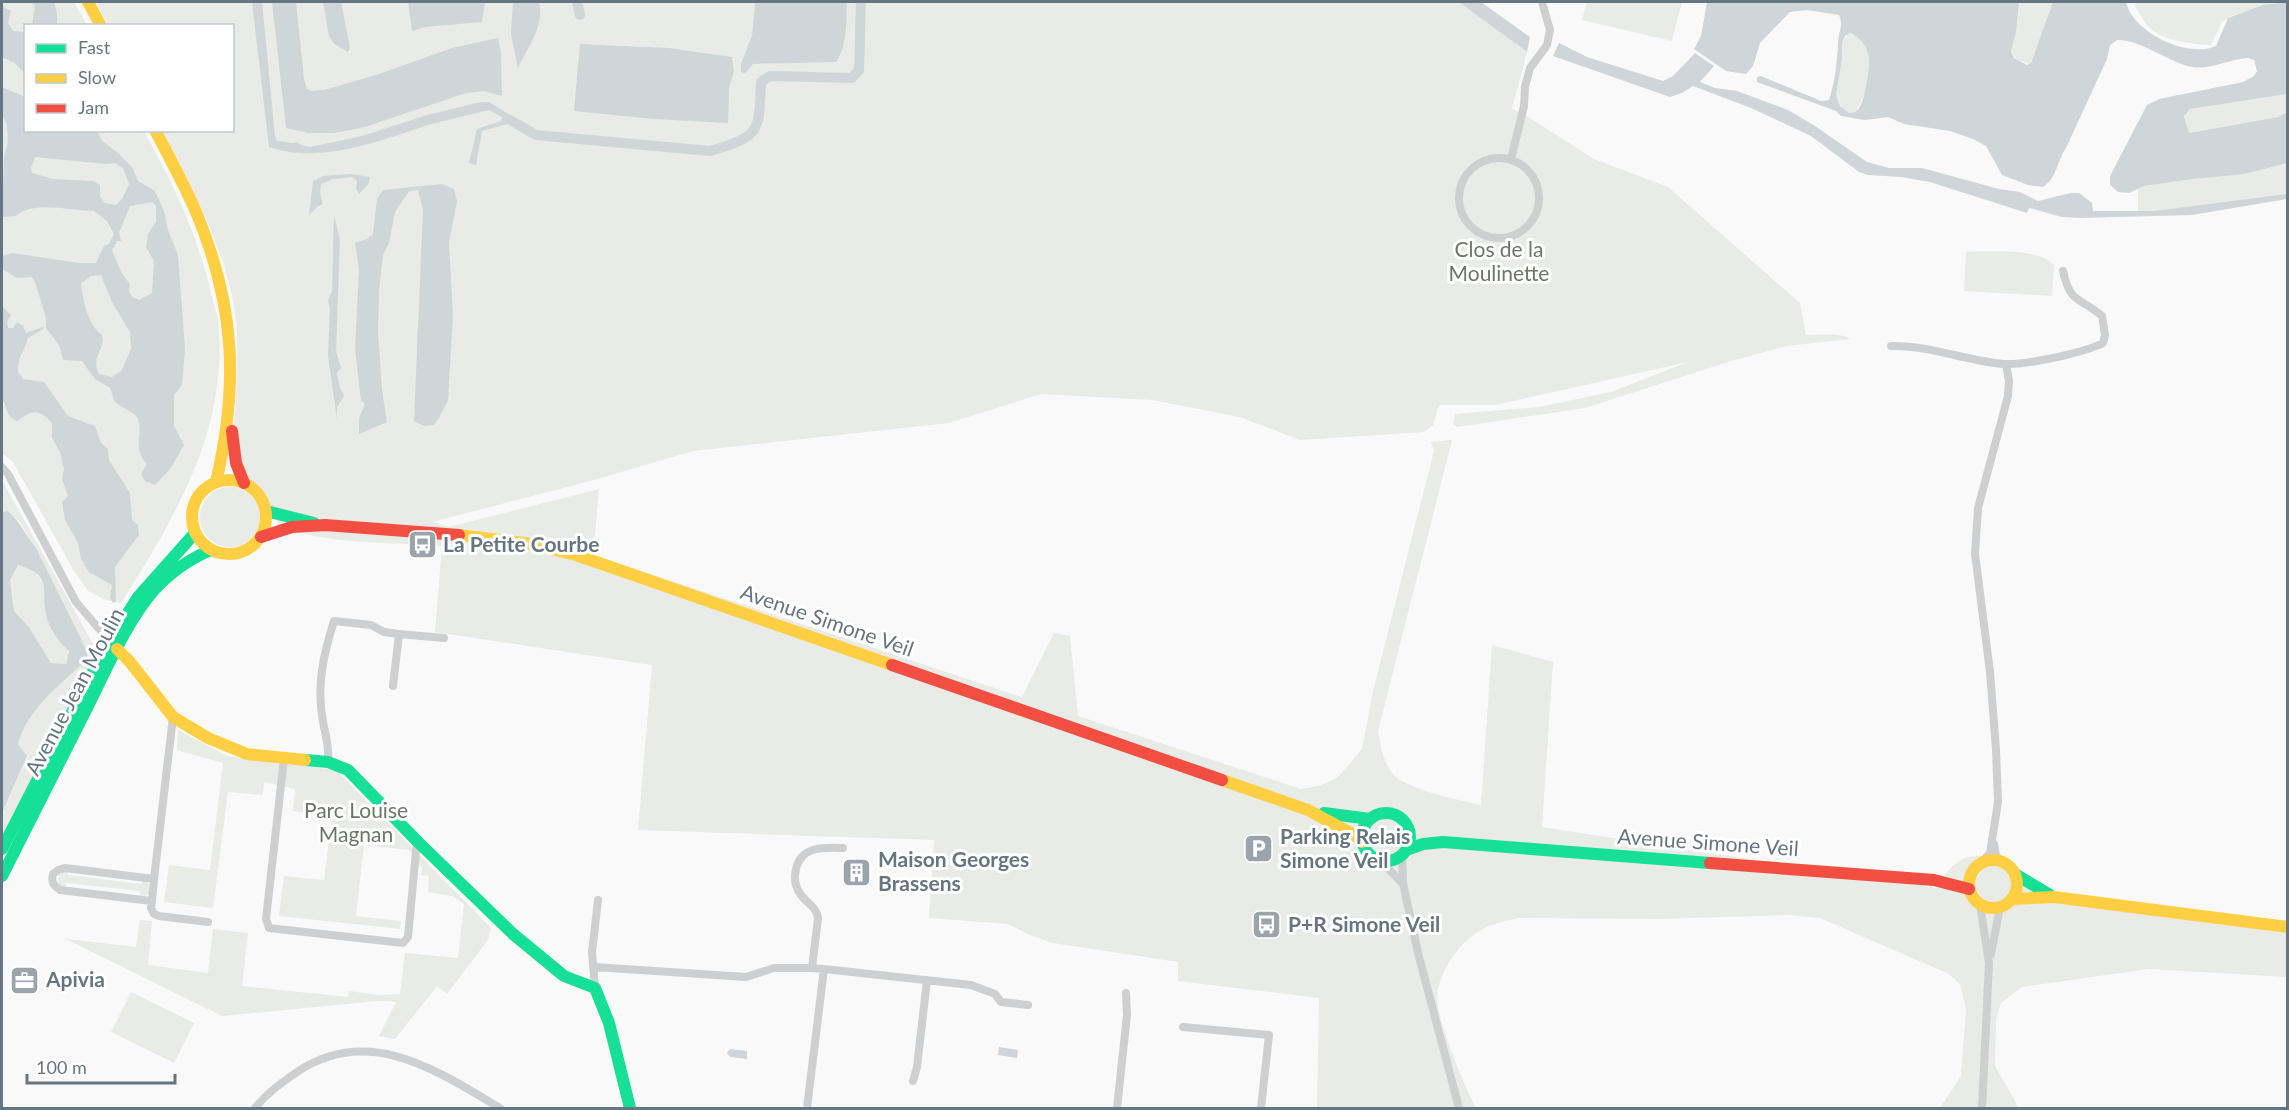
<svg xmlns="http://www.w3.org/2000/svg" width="2289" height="1110" font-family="Lato,sans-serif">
	<rect width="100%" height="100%" fill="#f9f9f9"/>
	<!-- green -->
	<path fill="#e8ebe6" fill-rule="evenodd" d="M2,2h72l13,23 -61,1v104l118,1c29,53 54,103 67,163 3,11 8,24 8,36 7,103 -45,189 -98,273l-15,-3 -18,-9 -14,-20 -61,-109 -11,-9z
		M96,2h659l-3,33 -11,29 95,-2c12,-16 10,-41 11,-60h612l68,50 -15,57 10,4 72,46 74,28 132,116 6,32c14,0 32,-3 44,4l-64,7 -55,15 -146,47 -128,19 -4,-3 2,-10 84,-7 72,-15 77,-30 -193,43h-56l-6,20 -9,7 -124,8 -60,-23 -88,-17 -111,-6 -92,29 -256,28 -99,29 -162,42 17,5 150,-38 -6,66 429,142 32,-64 16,3 8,80 223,73 18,-3 18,-8 25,-29 11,-58 61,-240 -3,-9 21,-2 -74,291c3,15 5,32 16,44 12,14 68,26 87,30l11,-160 61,17 -11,165 395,61c17,-32 40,-43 72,-20 8,5 12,15 19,21 8,6 21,10 30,15l229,17v56l-139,-8 -126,18 -21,16 -5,16 -1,47 24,42h-79l21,-32 5,-66 -6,-26 -11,-10 -129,-56 -30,-3 -132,4 -141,-1c-14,4 -27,6 -39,14 -20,12 -39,40 -41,64 -1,22 28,92 39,112h-159l2,-110 -141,-17v-19l-125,-19 -23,-8 -22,-11 -79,-6 5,-78 -296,-10 14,-165 -217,-33 7,-86c-52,-4 -116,-1 -164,-21 -7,-22 -20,-37 -43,-42 -7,-28 0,-54 1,-82 1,-22 2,-44 1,-65 -3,-74 -42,-141 -75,-205l70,-1v-104l-124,-1zM580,44c51,2 102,3 152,14l2,13 -5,18z
		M1587,2h95l-10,39 -90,-21z
		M2019,2h34l-18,52 -5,10 -13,-4 -6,-9 5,-18z
		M2136,2h140l-45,14 -9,6 -11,23c-19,-1 -50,-4 -63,-19 -5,-6 -9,-14 -13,-20z
		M1848,34c32,2 22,62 7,78l-6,1 -7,-4 -6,-14 6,-35v-17z
		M2287,94v18l-9,5 -90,16 -4,-18 6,-6z
		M2287,163v35l-149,16v-27l118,-17z
		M1966,252c25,0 70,-5 88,13l-2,31 -88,-5z
		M2,480l96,173 -96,186v-26l25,-56 -9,-13c10,-36 43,-60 69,-84v-9l-66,-128 -13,-12 -6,1z
		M200 517a30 30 0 1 1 60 0a30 30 0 1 1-60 0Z
		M18,565c18,7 28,12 28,34 0,5 -1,10 0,15 3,12 14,29 23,36l-3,14 -15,-1 -22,-36 -15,-16 -4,-30z
		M178,730l49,26 109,14 155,158 -3,12 -41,54 -10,-8 -42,53 -16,-3 17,-34 -18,-1 -156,15 -156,-77 70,8 4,-27 12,1 -4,44 60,8 5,-44 35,4 -6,53 106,11 1,-6 29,4 22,-1 5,-41 53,5 6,-54 -12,-8 -24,-4 1,-16 -8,-1 1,-7 -13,-18 -45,-5 -8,71 45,5 -1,8 -121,-13 5,-40 40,4 8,-64 -39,-5 2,-22 -31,-7 -1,13 -35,-3 -15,116 -49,-6 5,-37 41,5 13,-107 -46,-13z
		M62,871l6,1v3l74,9 1,-4 7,5 -1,8 -3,3 -6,-1v-4l-74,-8v4h-5l-3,-5 1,-9z
		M131,992l63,31 -20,40 -63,-31z"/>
	<!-- water -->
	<path fill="#ced6d9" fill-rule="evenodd" d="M30,2h24l3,11v12h-25l3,-20z
		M252,2h10l13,134 2,5 16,2 4,-1 4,3 9,2 52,-11 65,-21 54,-13h8l44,27 -22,-6 -29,8 -6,34 -7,-2 8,-34 24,-8 1,-4 -13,-7c-19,5 -39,9 -58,14 -50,16 -110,41 -162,23z
		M272,2h24l8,77 3,10 4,2 13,-1 55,-16 73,-26 46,-10 3,14 1,44 -18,-5 -18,2 -101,34 -31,6h-26l-22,-5z
		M323,2h18l9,46 -2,4 -14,-8 -5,-8z
		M408,2h77l-3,20 -57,5 -13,4z
		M513,2h26c6,23 -11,45 -21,66l-7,-34z
		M755,2h92c-1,19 1,44 -11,60l-83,2 -8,9 -4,-1v-8l11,-29z
		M1459,2h22l49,35 -3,15z
		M1707,2h312l-3,31 -5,18 3,7 13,7 4,-2 22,-61h73c6,30 62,57 90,44l12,-28 35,-13 24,-3v92l-97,15 -6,7 5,17 89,-16 9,-5v51l-43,11 -51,5 -49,7 -15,7 -11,-1 -8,-7v-9l37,-71 12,-6 84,-17 11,-6 3,-5 -3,-11 -6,-2c-18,1 -38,12 -56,9 -24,-5 -52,-28 -75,-27l-7,5 -3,14 -41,89c-9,13 -9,30 -23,39l-15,-2 -26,-10 -16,-29 -13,-7 -23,-8 -46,-7 -16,-7 -23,3 -24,-4 -5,-5 -79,-29v-5l4,-1 60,25 8,-1c6,-18 8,-38 9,-57 0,-11 6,-17 1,-28l-32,-5 -17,2 -30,31 -7,23 -7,8 -20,-3 -32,-22 7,-13zM1850,33c26,12 19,37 15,58 -2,9 -3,15 -10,21l-6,1 -9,-7 -4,-11 6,-35v-17l3,-7z
		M2,6l9,5 -3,12 5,8 12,1v42l-10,-11 -13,-6z
		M1559,43l28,14 76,24 10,-5 22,-23 19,13 -14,16 15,6 22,3 51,19 27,16 52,36 22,6h33l77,21 21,3 18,9 33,-8h8l13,10 1,8h62l132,-17v5l-95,16 -111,3 -19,-1 -33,-9 -2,5 -97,-31 -29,-5 -33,-2 -9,-3 -48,-36 -60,-28 -58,-22 -11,7 -12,4 -117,-41z
		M580,44l89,4 63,9 2,14 -5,18 -1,34 -74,-4 -80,-8z
		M2,87l23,10 1,33 71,1 5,10 17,13 13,13 6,14 17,10 9,20 4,19 10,25 7,94 -3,36 -8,10v31l10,19 -14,24 -15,16 -10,-4 -4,-7 6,-10c-16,-16 -3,-31 -9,-45 -5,-9 -16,-10 -23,-17 -2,-3 -3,-10 -5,-14l-15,-9 -13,-18 -19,-1 -4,-15 -13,-17v-10l-11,-36 -3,-5 -15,1 -15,-9v-13l10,-3 67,10h17l8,-17 5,-2 5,-10 -7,-13 -13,-10c-22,0 -61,-11 -78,5l-14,1 2,-60 4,-15 -1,-17 -5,-11zM35,157l71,7 9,-1 8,5 6,16 -7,15 -6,6 -11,-2 -5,-7v-11l-7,-4 -40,-2 -21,-6 -1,-5zM152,202l4,3v17l-8,12 -2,13 8,14 -2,32 -13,7 -7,-3 -3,-6 1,-7 -9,-12 -9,-22 5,-9h4l-2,-8 11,-27zM101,275l11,27 18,30 1,17 -9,21 -10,7 -13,-3c-9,-18 7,-23 3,-39 -15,-11 -19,-35 -21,-52l10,-7z
		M351,174l19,3 -1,6 -10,11 -3,-5 1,-8 -5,-4 -19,2 -12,5 -1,10 3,10 -5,2 -9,9 4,-34 10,-5z
		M442,184l12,5 3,12 -8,41 4,74 -5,84 -9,18 -5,7 -10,1 -10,-5 9,-212 -5,-19 -9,1 -14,21 -6,31 -6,12 -4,35 -1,41 4,59 5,32 -28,12v-16l6,-14 -4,-4 -6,-50 4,-81 -4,-26 12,-4 6,-5 4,-35 6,-9z
		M334,215l6,24 -4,112 5,17 -4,5 3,15 4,8 -7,11v12l-9,-63 2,-47 -2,-9 4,-9z
		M2,306l9,9 -4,7 1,6h5l4,-6 6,4 3,7 17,-6v2l-15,9c-4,14 -10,18 -10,34l5,7 21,3 24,34 27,10 6,17 7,6 1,11 21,33 2,27 6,5 1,10 -24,32 1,34 -3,2 -3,-5 2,-13 -23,-13 -8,-13 -3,-16 -13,-23 -3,-18 6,-6 -6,-17 2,-10 -4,-17 -8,-14v-15c-13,-14 -19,-14 -35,-2 -12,-5 -9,-14 -15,-22z
		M8,511c14,12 16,23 28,37l51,103v9c-26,24 -59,48 -69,84l9,12 -25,57v-301zM18,565c35,12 23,20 28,49 2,14 13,28 23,37l-3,13 -15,-1 -22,-36 -15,-16 -4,-30z
		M999,1047l19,3 -1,8 -19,-3z
		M730,1049l17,2v8l-17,-2 -3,-4z"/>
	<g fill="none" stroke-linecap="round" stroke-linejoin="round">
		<!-- canal -->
		<path stroke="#ced6d9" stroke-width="10" d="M577,2l3,13
			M510,120l26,15 174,16c51,-15 49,-19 51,-69l9,-6 82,2 7,-8 2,-68"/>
		<!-- street -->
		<path stroke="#cecfd0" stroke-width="8" d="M1459 198a40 40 0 1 1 80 0a40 40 0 1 1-80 0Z
			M1511,159l13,-53 1,-19 5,-19 17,-23 3,-15 -8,-28
			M1891,346c39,-1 75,15 113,18 23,1 79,-11 99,-21l2,-8 -3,-19c-22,-19 -32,-12 -39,-45
			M2,467l6,7 68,128 36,42
			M393,686l6,-52
			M173,717l-19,162 -89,-11 -7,2 -5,4c-2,8 0,11 7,16l92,11 -1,7 3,6 5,2 49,6
			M284,758l-18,161 3,9 134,15 5,-6 9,-96
			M328,762c2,-17 -4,-30 -6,-47 -5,-34 2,-62 12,-94l37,4 13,7 15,2 45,4
			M1994,844l2,11 5,7
			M1402,854l1,29 15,70 41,155
			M1380,860l22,23
			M1981,863l9,-10 8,-51 -2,-52 -6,-78 -15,-118 3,-46 30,-112 1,-15 -3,-17
			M152,901l2,-22
			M1980,905l9,58 -7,145
			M1991,954l9,-47
			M594,967l152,10 28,-9h38
			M824,969l147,16 24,9 6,8 27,3
			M595,988l-3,-36 6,-52
			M1183,1027l86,8 -8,73
			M913,1081l4,-14 10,-87
			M255,1108c12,-15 26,-25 42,-36 72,-48 139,-2 203,36
			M807,1108l17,-139 -12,-1 6,-50c-2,-13 -13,-15 -19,-26 -4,-7 -5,-15 -3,-23 5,-23 28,-22 47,-21
			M1117,1108l10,-93 -1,-22"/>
		<!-- fast -->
		<path stroke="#16e098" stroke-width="12" d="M266,511l48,12
			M305,760l23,2 20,8 69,71 96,93 51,42 31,12 14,35 21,85
			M1362 837a24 24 0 1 1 48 0a24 24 0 1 1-48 0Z
			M1324,813l46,6
			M2,849l100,-195 36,-57 56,-63
			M1406,850l17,-6 20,-2 267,21
			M2015,874l35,21
			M2,876c29,-57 58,-115 87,-172 18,-36 39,-85 66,-115 17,-18 34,-30 56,-39"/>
		<!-- slow -->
		<path stroke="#ffcf43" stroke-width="12" d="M88,2l13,24
			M155,130c14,27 29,54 41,82 39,93 43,173 20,270
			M192 517a37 37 0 1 1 74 0a37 37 0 1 1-74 0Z
			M459,535l72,9 45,11 316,110
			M117,649l13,13 43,55 35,21 39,16 58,6
			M1222,780l86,30 48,26 6,6
			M1969 884a24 24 0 1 1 48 0a24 24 0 1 1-48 0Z
			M2012,899l42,-2 234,30"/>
		<!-- jam -->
		<path stroke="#f24e42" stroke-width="12" d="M232,431l4,32 8,20
			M261,537l31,-10 33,-2 134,10
			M892,665l330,115
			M1710,863l224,17 35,9"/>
	</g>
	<!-- icons -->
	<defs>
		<symbol id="bus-square" viewBox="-11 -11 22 22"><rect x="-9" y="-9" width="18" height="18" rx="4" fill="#99a4ac" stroke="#fff"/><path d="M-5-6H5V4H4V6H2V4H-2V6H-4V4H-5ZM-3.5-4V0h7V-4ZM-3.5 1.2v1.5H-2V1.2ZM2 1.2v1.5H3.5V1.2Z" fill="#fff"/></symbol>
		<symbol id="parking-square" viewBox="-11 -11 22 22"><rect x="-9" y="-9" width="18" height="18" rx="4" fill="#99a4ac" stroke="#fff"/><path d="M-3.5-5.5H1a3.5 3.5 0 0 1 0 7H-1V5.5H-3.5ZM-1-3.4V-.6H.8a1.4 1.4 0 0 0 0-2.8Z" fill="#fff"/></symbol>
		<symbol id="building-square" viewBox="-11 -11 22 22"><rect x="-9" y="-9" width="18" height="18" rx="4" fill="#99a4ac" stroke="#fff"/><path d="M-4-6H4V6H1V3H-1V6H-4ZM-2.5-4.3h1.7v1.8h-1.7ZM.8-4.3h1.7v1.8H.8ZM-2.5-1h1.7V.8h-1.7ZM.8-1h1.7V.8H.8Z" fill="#fff"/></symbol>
		<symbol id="office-square" viewBox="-11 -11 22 22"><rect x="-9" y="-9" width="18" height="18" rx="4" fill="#99a4ac" stroke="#fff"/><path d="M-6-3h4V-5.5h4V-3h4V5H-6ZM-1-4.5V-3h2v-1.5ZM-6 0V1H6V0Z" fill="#fff"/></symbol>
	</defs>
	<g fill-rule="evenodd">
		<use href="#bus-square" x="406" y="528" width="33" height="33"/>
		<use href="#parking-square" x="1242" y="832" width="33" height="33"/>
		<use href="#building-square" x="840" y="856" width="33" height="33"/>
		<use href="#bus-square" x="1250" y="908" width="33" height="33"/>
		<use href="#office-square" x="8" y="964" width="33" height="33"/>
	</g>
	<g text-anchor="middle" stroke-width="6" stroke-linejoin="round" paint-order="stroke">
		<!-- park labels -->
		<g font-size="21" fill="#687a64" stroke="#fff">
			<text x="1499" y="257">Clos de la<tspan x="1499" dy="24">Moulinette</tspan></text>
			<text x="356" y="818">Parc Louise<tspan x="356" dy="24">Magnan</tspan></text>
		</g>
		<!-- poi labels -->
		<g font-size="21" font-weight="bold" fill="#657683" stroke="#fff" text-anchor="start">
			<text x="443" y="552">La Petite Courbe</text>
			<text x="1280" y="844">Parking Relais<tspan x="1280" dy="24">Simone Veil</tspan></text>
			<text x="878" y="867">Maison Georges<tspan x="878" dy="24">Brassens</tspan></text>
			<text x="1288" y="932">P+R Simone Veil</text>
			<text x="46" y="987">Apivia</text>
		</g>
		<!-- street labels -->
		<g font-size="21" fill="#657683" stroke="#fff">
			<text transform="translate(827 621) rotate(19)" y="7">Avenue Simone Veil</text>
			<text transform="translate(75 692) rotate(-62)" y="7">Avenue Jean Moulin</text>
			<text transform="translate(1708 843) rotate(4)" y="7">Avenue Simone Veil</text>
		</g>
	</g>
	<!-- border -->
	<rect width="2289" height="1110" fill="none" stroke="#657683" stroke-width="6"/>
	<!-- legend -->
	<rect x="24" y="24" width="210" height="108" fill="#ffffff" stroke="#c1c8cd" stroke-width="1.5"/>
	<rect x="36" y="44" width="30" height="9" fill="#16e098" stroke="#c1c8cd" stroke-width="1.5"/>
	<text x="78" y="54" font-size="18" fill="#657683">Fast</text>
	<rect x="36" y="74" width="30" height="9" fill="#ffcf43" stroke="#c1c8cd" stroke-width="1.5"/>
	<text x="78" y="84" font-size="18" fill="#657683">Slow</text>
	<rect x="36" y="104" width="30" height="9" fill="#f24e42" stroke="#c1c8cd" stroke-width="1.5"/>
	<text x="78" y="114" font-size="18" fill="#657683">Jam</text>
	<!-- scale -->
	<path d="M27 1074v9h148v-9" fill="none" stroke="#657683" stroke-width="3"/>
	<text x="36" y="1074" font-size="18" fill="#657683" stroke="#ffffff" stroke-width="4.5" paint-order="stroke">100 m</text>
</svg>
